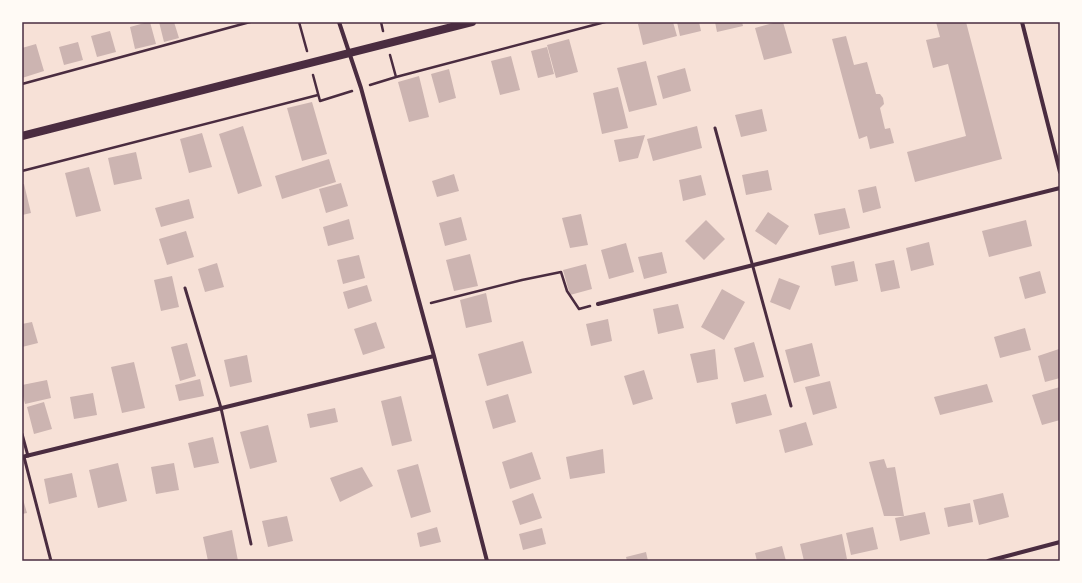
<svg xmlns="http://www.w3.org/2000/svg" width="1082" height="583" font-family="'Fira Sans Condensed',sans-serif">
	<rect width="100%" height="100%" fill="#f7e1d7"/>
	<!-- building -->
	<path fill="#ccb4b1" d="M148,22h2l6,22 -21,5 -5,-22z
		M159,22h15l5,16 -15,4z
		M645,22h28l4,14 -34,9 -5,-21z
		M677,22h22l2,9 -21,5z
		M715,22h27l1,4 -26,6z
		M777,22h6l9,31 -28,7 -9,-32z
		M936,22h30l36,137 -87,23 -8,-30 59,-16 -18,-72 -15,4 -7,-28 14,-3z
		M110,31l6,21 -19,5 -6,-21z
		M846,36l8,29 13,-3 9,32h4l3,4 1,6 -4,4 5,21 5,-1 4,15 -24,6 -3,-13 -8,3 -27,-100z
		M569,39l9,33 -22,6 -9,-33z
		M78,42l5,18 -19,5 -5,-18z
		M36,44l8,27 -22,7v-30z
		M547,47l7,27 -16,4 -7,-27z
		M511,56l9,34 -20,5 -9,-34z
		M646,61l11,44 -28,7 -12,-44z
		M685,68l6,23 -28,8 -6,-23z
		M449,69l7,29 -17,5 -8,-29z
		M419,76l10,41 -20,5 -11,-40z
		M618,87l10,41 -26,6 -9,-41z
		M312,102l15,52 -25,7 -15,-53z
		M762,109l5,22 -26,6 -6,-22z
		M243,126l19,60 -24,8 -19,-60z
		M697,126l5,22 -49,13 -6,-22z
		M202,133l10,34 -23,6 -9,-34z
		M645,135l-7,23 -19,4 -5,-22z
		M136,152l6,27 -28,6 -6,-27z
		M329,159l7,23 -54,17 -7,-23z
		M89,167l12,44 -25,6 -11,-44z
		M768,170l4,20 -26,5 -4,-20z
		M454,174l5,17 -22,6 -5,-16z
		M701,175l5,20 -23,6 -4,-21z
		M341,183l7,23 -22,7 -7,-24z
		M22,184h2l7,29 -9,2z
		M876,186l5,22 -18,5 -5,-23z
		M189,199l5,19 -33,9 -6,-19z
		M845,208l5,20 -31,7 -5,-21z
		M768,212l21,14 -13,19 -21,-14z
		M581,214l7,31 -18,3 -8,-30z
		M461,217l6,23 -22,6 -6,-23z
		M349,219l5,20 -26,7 -5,-19z
		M706,220l19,19 -21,21 -19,-19z
		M1026,220l6,26 -43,11 -7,-26z
		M186,231l8,26 -27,8 -8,-26z
		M929,242l5,23 -23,6 -5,-23z
		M626,243l8,29 -25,7 -8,-29z
		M662,252l5,21 -23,6 -6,-22z
		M470,254l8,32 -24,5 -8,-31z
		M359,255l6,23 -22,6 -6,-24z
		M894,260l6,28 -19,4 -6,-28z
		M854,261l4,20 -23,5 -4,-20z
		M217,263l7,24 -19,5 -7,-23z
		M586,264l6,25 -22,6 -7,-25z
		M1040,271l6,22 -21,6 -6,-22z
		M172,276l7,31 -18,4 -7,-31z
		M779,278l21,8 -10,24 -20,-8z
		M367,285l5,16 -24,8 -5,-17z
		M722,289l23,13 -21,38 -23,-13z
		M486,293l6,29 -26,6 -6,-28z
		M678,304l6,24 -26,6 -5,-25z
		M608,319l4,22 -21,5 -5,-22z
		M32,322l6,21 -16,4v-23z
		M376,322l9,26 -22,7 -9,-26z
		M1025,328l6,22 -31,8 -6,-21z
		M523,341l9,32 -45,13 -9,-32z
		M754,342l10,35 -20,5 -10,-34z
		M187,343l9,33 -16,5 -9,-34z
		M812,343l8,33 -26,7 -9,-33z
		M715,349l3,30 -21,4 -7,-29z
		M1059,349l1,29 -15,4 -7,-26z
		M247,355l5,27 -22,5 -6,-27z
		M134,362l11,46 -23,5 -11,-46z
		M644,370l9,29 -20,6 -9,-29z
		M200,379l4,17 -25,5 -4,-16z
		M47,380l4,18 -26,6 -3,-12v-7z
		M830,381l7,27 -24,7 -8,-28z
		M987,384l6,18 -53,13 -6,-18z
		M1060,387v33l-18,5 -10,-30z
		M93,393l4,22 -23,4 -4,-22z
		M508,394l8,28 -23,7 -8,-28z
		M766,394l6,21 -36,9 -5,-21z
		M401,396l11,45 -20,5 -11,-45z
		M44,402l8,27 -18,5 -7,-27z
		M335,408l3,14 -28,6 -3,-14z
		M806,422l7,23 -28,8 -6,-23z
		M268,425l9,37 -27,7 -10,-37z
		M213,437l6,26 -25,5 -6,-25z
		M603,449l2,24 -35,6 -4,-22z
		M532,452l9,27 -31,10 -8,-27z
		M884,459l3,9 8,-1 9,49h-20l-15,-54z
		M118,463l9,38 -29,7 -9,-38z
		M174,463l5,27 -23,4 -5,-27z
		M418,464l13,48 -20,6 -14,-48z
		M362,467l11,19 -33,16 -10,-24z
		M72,473l5,24 -28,7 -5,-25z
		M533,493l9,25 -22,7 -8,-24z
		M1003,493l6,24 -30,8 -6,-25z
		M22,496l5,17 -5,1z
		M970,503l3,19 -25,5 -4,-19z
		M925,512l5,22 -30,7 -5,-23z
		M287,516l6,25 -25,6 -6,-26z
		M437,527l4,15 -21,5 -3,-14z
		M873,527l5,22 -27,6 -5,-22z
		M542,528l4,16 -23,6 -4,-16z
		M232,530l6,31h-30l-5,-24z
		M842,534l5,25 -9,2h-34l-4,-17z
		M782,546l4,15h-29l-2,-8z
		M646,552l2,9h-21l-1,-4z"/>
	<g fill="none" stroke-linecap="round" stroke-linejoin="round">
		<!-- path -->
		<path stroke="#4a2c40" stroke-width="2.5" d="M299,22l8,29
			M381,22l2,9
			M313,75l7,26 32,-10
			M396,77l209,-55
			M22,84l228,-62
			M370,85l26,-8 -6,-22
			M22,171l296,-76
			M431,303l91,-23 39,-8 6,19 12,18 11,-3"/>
		<!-- service -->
		<path stroke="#4a2c40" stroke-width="3" d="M715,128l76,278
			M185,288l36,120 30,136
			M22,434l6,22
			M24,457l27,104"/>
		<!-- minor -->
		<path stroke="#4a2c40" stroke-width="4" d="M339,22l22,66 73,268 53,205
			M1022,22l38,150
			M598,304l462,-116
			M22,457l412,-101
			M988,561l72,-19"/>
		<!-- secondary -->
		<path stroke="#4a2c40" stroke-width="8" d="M22,136l450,-114"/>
	</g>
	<!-- border -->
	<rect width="1082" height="583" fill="none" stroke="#fffaf5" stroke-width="46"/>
	<rect x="23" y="23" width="1036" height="537" fill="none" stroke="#4a2c40" stroke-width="1.5"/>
</svg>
